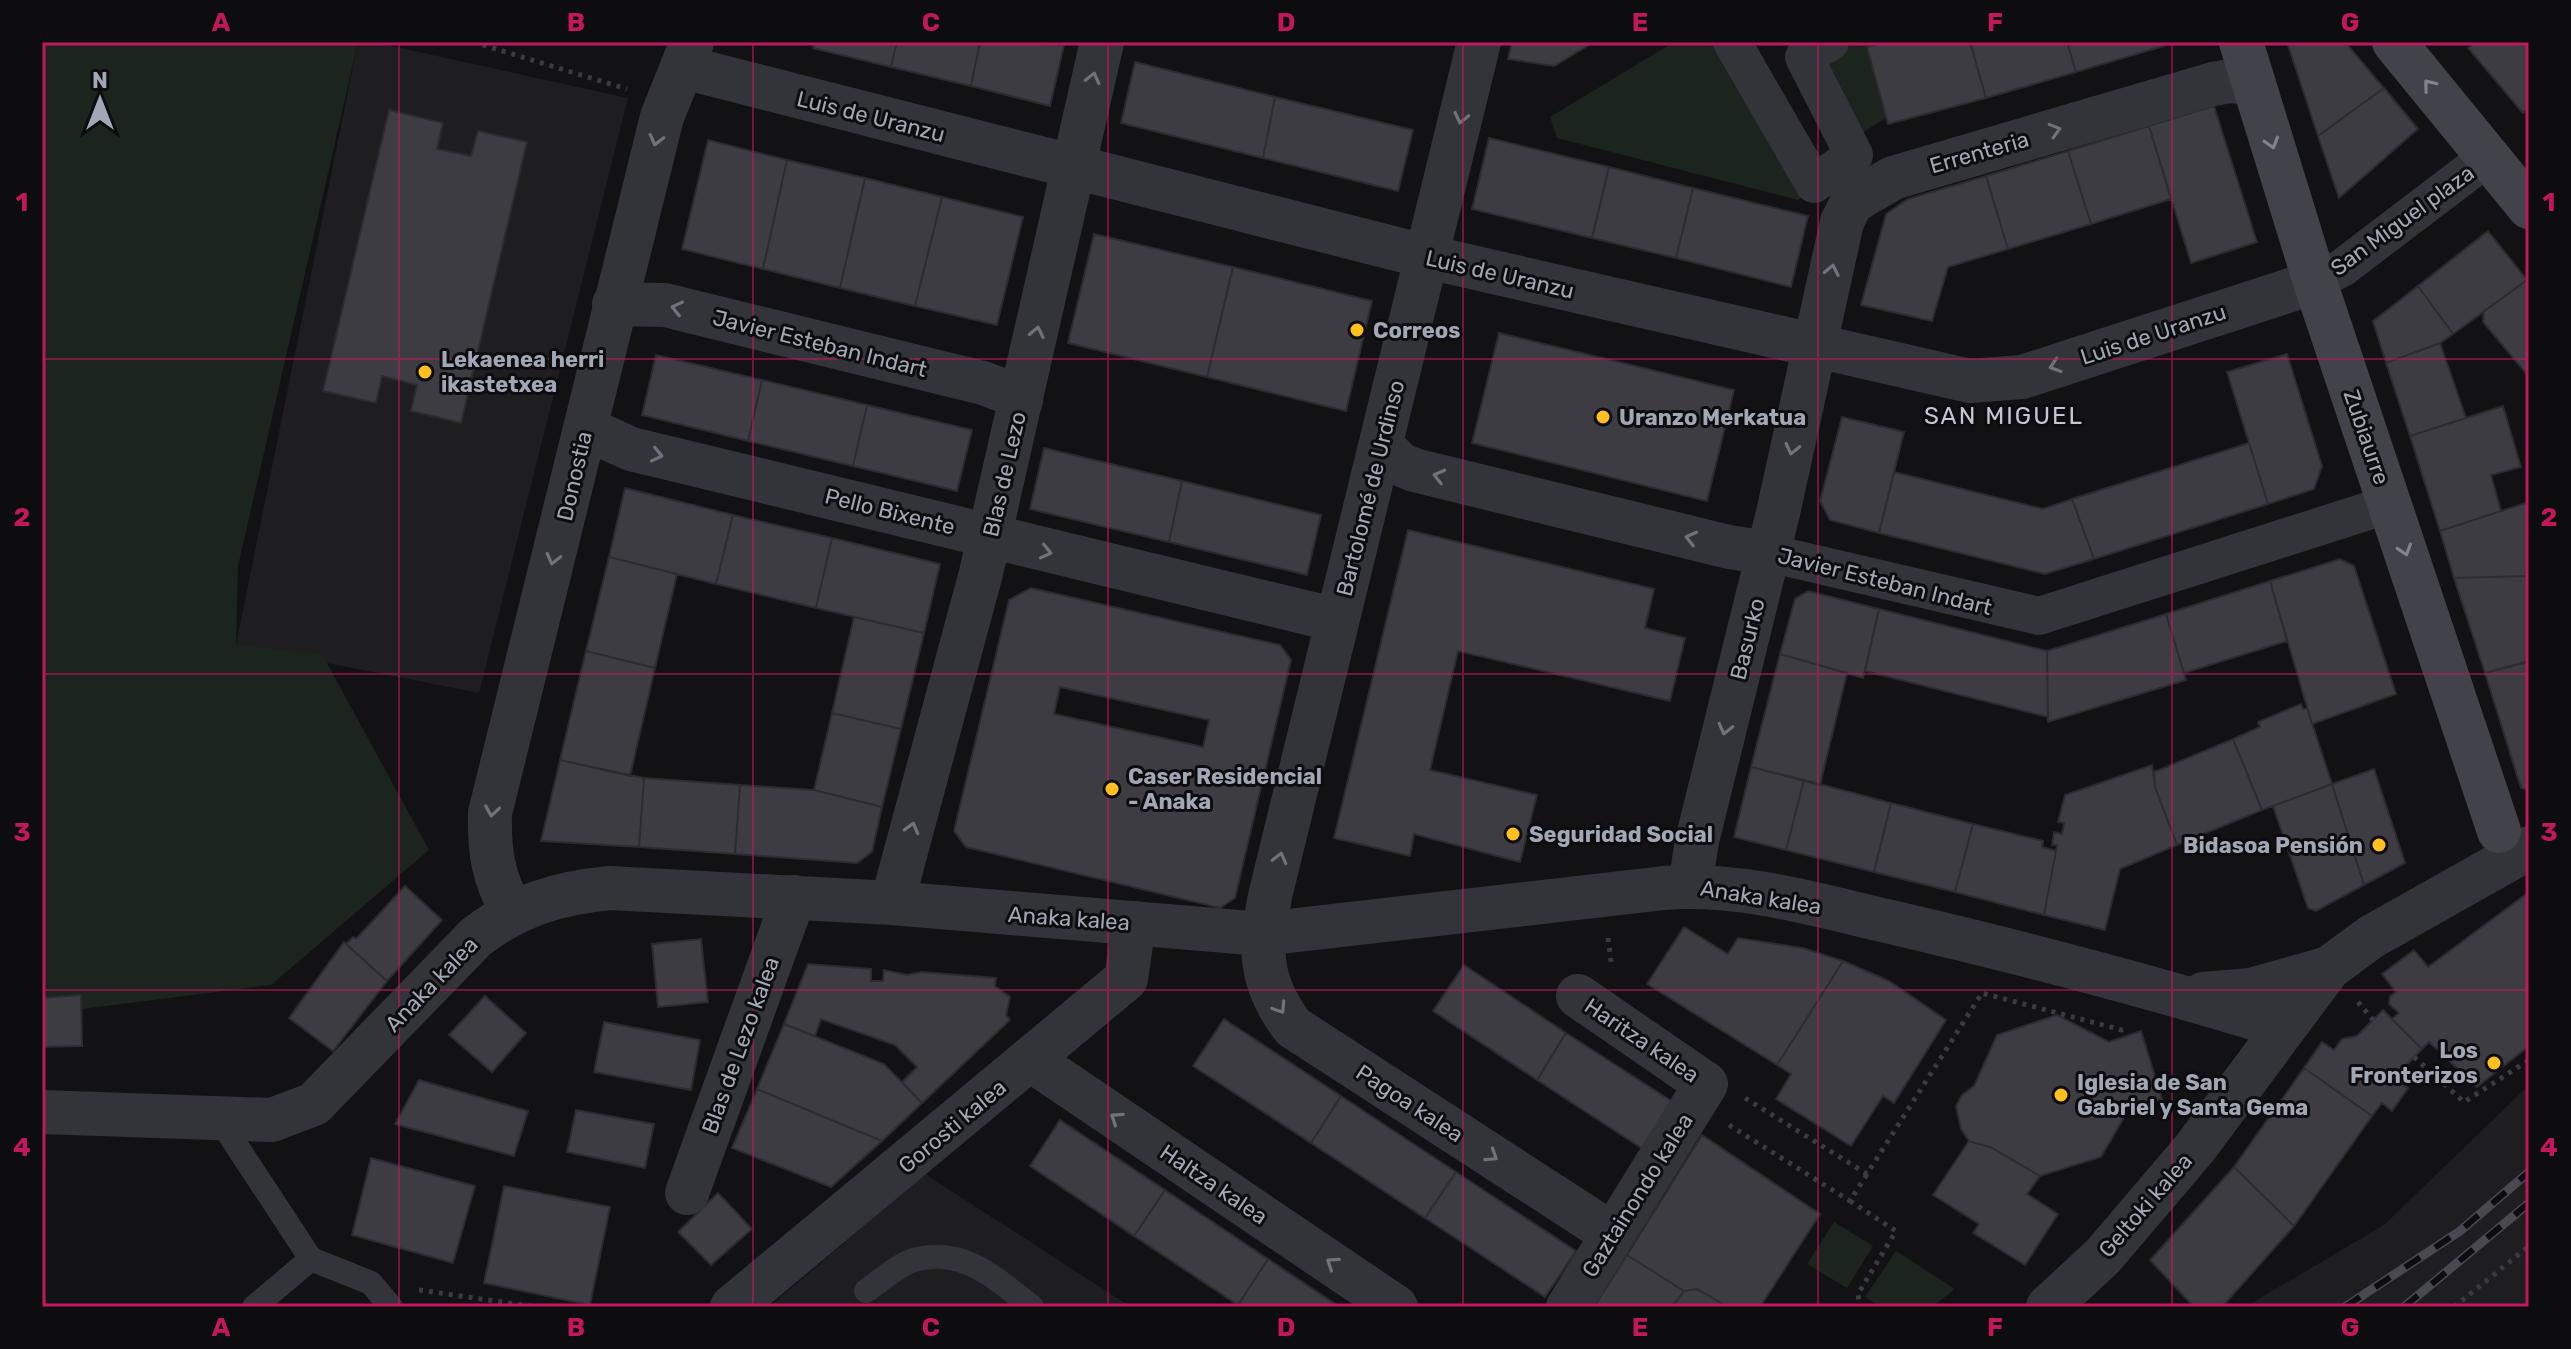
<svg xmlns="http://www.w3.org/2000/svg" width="2571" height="1349" font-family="Rubik,sans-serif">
	<rect width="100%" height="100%" fill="#121214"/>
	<!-- built -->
	<path fill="#1e1e21" d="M358,42h15l255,56 -149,595 -243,-48z
		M2529,1085v222h-284l139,-82z
		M925,1174l206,133h-362z"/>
	<!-- green -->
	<path fill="#1c241e" d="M42,42h316l-120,524 -2,79 86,9 107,196 -158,135 -229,29z
		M1674,42h58l82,142 -16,16 -241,-62 -7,-21z
		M1830,42h55l-18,5 19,71 -39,24 -43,-85z
		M1834,1222l39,24 -26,42 -40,-24z
		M1896,1251l59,38 -23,18h-51l-16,-10z"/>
	<!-- building -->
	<path fill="#3c3c42" stroke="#2c2c30" stroke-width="2" fill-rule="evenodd" d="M815,42h82l-6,25 -78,-19z
		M897,42h83l-9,44 -80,-19z
		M980,42l84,3 -14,61 -79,-20z
		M1512,42h82l-40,24 -46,-7z
		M1885,42h85l16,56 -98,26 -21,-77z
		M1970,42h97l9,30 -90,26z
		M2067,42h110l-101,30z
		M2287,42h58l39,46 -66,48z
		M2476,42h53v66l-6,5 -55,-65z
		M1135,62l140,35 -12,61 -142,-35z
		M2384,88l34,41 -79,69 -21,-62z
		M1275,97l138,33 -15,61 -135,-33z
		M2214,106l43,136 -66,21 -42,-137z
		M389,110l54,13 -6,26 34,7 7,-25 49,11 -66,281 -50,-12 6,-26 -35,-9 -6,27 -53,-12z
		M2149,126l22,73 -80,25 -23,-73z
		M1489,138l120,29 -17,71 -120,-29z
		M708,140l79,20 -24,109 -81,-20z
		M2068,151l23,73 -83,25 -22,-73z
		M787,160l78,18 -25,110 -77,-19z
		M1609,167l84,21 -17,70 -84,-20z
		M1986,176l22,73 -60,18 -16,54 -71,-16 25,-91 22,-15z
		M865,178l77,19 -27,109 -75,-18z
		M1693,188l115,28 -17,71 -115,-29z
		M942,197l81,20 -26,108 -82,-19z
		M2488,231l39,49 -74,54 -35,-48z
		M1094,234l139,33 -26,110 -139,-34z
		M1233,267l139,34 -26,110 -139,-34z
		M2527,280l2,2v95l-46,-55 1,-11z
		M2418,286l35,48 -13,9 -54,20 -13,-42z
		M1499,333l235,57 -27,111 -235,-58z
		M2440,343l26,75 -56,18 -24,-73z
		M2287,354l35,112 -8,23 -46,15 -41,-132z
		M656,355l106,25 -14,61 -106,-26z
		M762,380l105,25 -14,61 -105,-25z
		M867,405l105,25 -15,61 -104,-25z
		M2503,406l18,61 -30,8 10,36 -61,20 -30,-95z
		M1842,417l62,15 -25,101 -49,-13 -10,-19z
		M2249,443l19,61 -174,55 -22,-60z
		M1044,448l138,33 -13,61 -139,-33z
		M1894,472l149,37 29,-10 22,60 -49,15 -166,-41z
		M1182,481l139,34 -14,60 -138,-33z
		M625,488l108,27 -17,69 -107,-27z
		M2529,502v74l-75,2 -14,-47z
		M733,515l99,23 -16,70 -100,-24z
		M1408,530l246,59 -9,39 40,10 -15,63 -212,-50 -28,119 107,25 -17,67 -106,-28 -4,22 -76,-18z
		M832,538l108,26 -16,69 -108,-25z
		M609,557l68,17 -22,94 -69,-17z
		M2340,559l14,7 42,128 -84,30 -42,-143z
		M2529,576v85l-44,12 -31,-95z
		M2270,581l17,60 -103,32 -18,-59z
		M1031,588l249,57 11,15 -56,238 -15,10 -254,-61 -12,-16 55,-231zM1060,687l149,33 -6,27 -149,-33z
		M1808,591l71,18 -16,69 -83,-24 15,-55z
		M1879,609l168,42 1,66 -183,-46z
		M2166,614l20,66 -138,42 -1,-71z
		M854,617l70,16 -23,96 -69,-16z
		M586,651l69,17 -25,108 -70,-16z
		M1780,654l67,19 -27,112 -69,-18z
		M2528,662l1,3v125l-8,-2 -36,-115z
		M2301,704l2,5 4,-1 25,76 -70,26 -29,-71 27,-12 -2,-5z
		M832,713l69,16 -19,78 -68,-17z
		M2233,739l29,71 -85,35 -22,-58 -1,-15z
		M560,760l84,18 -5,69 -98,-6z
		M2152,765l3,22 22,58 -57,24 -15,61 -61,-15 13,-70h-5l2,-13 8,2 2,-11 -6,-1 7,-27z
		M1751,767l53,13 -18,70 -52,-13z
		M2374,769l31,94 -41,22 -32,-101z
		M644,778l96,7 -5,69 -96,-7z
		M1804,780l87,23 -17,69 -88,-22z
		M2332,784l32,101 -48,26 -8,-3 -35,-102z
		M740,785l74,5 68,17 -10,45 -15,11 -122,-9z
		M1891,803l82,21 -18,68 -81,-20z
		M1973,824l70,17 -1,6 14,4 -12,64 -89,-23z
		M405,886l37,34 -55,61 -41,-37 7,-7 3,2z
		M2529,892v154l-52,41 -48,-45 -7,7 -30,-30 7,-6 -10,-9 1,-8 6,-4 -14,-18 32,-24 14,17z
		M1684,927l44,27 10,-16 65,10 40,13 -66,104 -130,-81z
		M701,939l7,63 -50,5 -6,-63z
		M344,942l43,39 -54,70 -44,-33z
		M1843,961l46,20 57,39 -52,83 -11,-7 -32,50 -75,-47 15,-25 -14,-9z
		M808,964l63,5v12h12l1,-11 23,5 14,-3 75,6 -1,8 15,11 -4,18 4,5 -88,83 -20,-21 15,-15 -22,-22 -74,-26 -6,17 -31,-12z
		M1464,965l102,68 -29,47 -104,-69z
		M81,995l1,51 -40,1v-49z
		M485,996l41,37 -34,39 -43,-37z
		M2383,1010l39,39 -23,24 5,3 -5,6 9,6 -16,23 -10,-8 -10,13 -68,-48 18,-26 12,8 8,-11 15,-3z
		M2057,1015l52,27 32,-11 21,68 -33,10 -28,48 -61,19 -48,-28 -23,-7 -8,-12 -5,-23 6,-11 12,-9 23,-51z
		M1224,1019l117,77 -30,47 -118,-77z
		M604,1022l96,18 -9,50 -97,-18z
		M784,1024l100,40 38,39 -40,38 -125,-52z
		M1566,1033l107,69 -30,47 -106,-69z
		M2304,1068l68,48 -78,110 -60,-59z
		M419,1080l109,31 -14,45 -119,-32z
		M757,1089l125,52 -51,46 -99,-39z
		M1341,1096l115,76 -31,46 -114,-75z
		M576,1110l78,14 -9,44 -78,-16z
		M1060,1120l105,70 -31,46 -104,-70z
		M1702,1135l118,79 -60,93h-32l-31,-18 -13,2 -57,-36z
		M1969,1141l23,7 48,28 -13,18 31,20 -33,51 -52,-32 6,-9 -46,-29z
		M371,1158l104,28 -22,77 -101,-28z
		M2234,1167l60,59 -72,81h-28l-44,-47z
		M1456,1172l120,79 -31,46 -120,-79z
		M504,1186l106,21 -20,98 -106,-22z
		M1165,1190l103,69 -30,46 -104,-69z
		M718,1193l34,36 -41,36 -33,-33z
		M1627,1255l57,36 -12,16h-78z
		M1268,1259l72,48h-99l-3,-2z
		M1697,1289l31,18h-56l12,-16z"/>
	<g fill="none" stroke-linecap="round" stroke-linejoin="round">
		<!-- path -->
		<path stroke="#393b40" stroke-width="5" stroke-dasharray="4 6" stroke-linecap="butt" d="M473,42l154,47
			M1608,938l4,30
			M2358,1002l15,18
			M2414,1057l50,45 65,-42
			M1745,1098l122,76 115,-181 140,37 6,-2
			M1729,1125l121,76 17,-27
			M1850,1201l46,30 -38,63 2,13
			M419,1290l117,17
			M2454,1307l75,-61"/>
		<!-- service -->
		<path stroke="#333439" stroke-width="24" d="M219,1119l92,140 -57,48
			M311,1259l60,24 20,24
			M866,1291c14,-10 32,-26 48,-31 49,-14 82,19 118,47"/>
		<!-- pedestrian -->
		<path stroke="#333439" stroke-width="38" d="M1732,42l82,142 40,-29 -50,-98 26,-15
			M2315,282l27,-14 146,-111
			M1768,553l271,63 351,-112"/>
		<!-- minor -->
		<path stroke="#333439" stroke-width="44" d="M1479,42l-208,850c-12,55 -13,89 22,135l319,207
			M683,67l745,190 542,124 52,-4 293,-95
			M614,304l51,1 318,78 24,9 14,9
			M585,428l46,21 685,166 22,1
			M1381,445l19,19 14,6 315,77 39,6
			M1690,886l7,-45 81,-328 64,-291 10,-20 41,-24 320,-94 17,-3 24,3
			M892,903l89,-330 121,-531
			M512,911c-19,-33 -23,-60 -22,-98l172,-696 30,-75
			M1031,1060l365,247
			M687,1193l107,-296
			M732,1307l394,-328 8,-56
			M1568,1307l138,-223 -128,-88"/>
		<!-- tertiary -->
		<path stroke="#333439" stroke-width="44" d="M2203,994l48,-4 78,-22
			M42,1112l230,8 42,-16 162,-167c42,-32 82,-44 134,-49l282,15 370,31 402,-46c76,-6 153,17 227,34 124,29 247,61 369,98h18l16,-7
			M2048,1307l55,-51 92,-108 134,-180 42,-31 158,-89"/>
		<!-- secondary -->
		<path stroke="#41424a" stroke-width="44" d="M2241,42l74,240 184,549
			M2394,42l135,165"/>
		<defs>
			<path id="rail" d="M2345,1307l115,-76 69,-59
				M2404,1307l125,-104"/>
		</defs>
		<!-- rail casing -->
		<use href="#rail" stroke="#484951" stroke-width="9"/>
		<!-- rail -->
		<use href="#rail" stroke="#0d0d0f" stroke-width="6" stroke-dasharray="18" stroke-linecap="butt"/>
	</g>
	<!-- one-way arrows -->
	<defs><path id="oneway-chevron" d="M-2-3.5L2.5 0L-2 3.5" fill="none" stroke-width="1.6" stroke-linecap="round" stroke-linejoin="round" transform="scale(2)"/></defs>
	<g stroke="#70737e">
		<use href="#oneway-chevron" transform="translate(1093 78) rotate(-76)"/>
		<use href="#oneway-chevron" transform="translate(1461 118) rotate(103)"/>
		<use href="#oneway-chevron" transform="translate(2055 130) rotate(-16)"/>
		<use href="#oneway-chevron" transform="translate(656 140) rotate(104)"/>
		<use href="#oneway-chevron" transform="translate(1832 270) rotate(-78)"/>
		<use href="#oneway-chevron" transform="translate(677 308) rotate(-167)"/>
		<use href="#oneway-chevron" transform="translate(1037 332) rotate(-78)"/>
		<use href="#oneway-chevron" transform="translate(2055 366) rotate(162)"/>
		<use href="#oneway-chevron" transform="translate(1792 449) rotate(103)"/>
		<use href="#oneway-chevron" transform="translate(657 455) rotate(13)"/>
		<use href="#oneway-chevron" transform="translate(1439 476) rotate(-166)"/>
		<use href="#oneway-chevron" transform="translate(1691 538) rotate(-166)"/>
		<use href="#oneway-chevron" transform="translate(1046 552) rotate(13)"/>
		<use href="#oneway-chevron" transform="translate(553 559) rotate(104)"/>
		<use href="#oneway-chevron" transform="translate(1725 729) rotate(104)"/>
		<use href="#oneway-chevron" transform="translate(492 811) rotate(99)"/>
		<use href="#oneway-chevron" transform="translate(912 828) rotate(-75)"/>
		<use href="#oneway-chevron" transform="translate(1280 858) rotate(-76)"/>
		<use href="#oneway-chevron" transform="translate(1280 1008) rotate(57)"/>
		<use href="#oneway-chevron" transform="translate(1116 1118) rotate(-146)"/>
		<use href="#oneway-chevron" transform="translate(1492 1156) rotate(33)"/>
		<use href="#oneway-chevron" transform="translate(1332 1263) rotate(-146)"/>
	</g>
	<g stroke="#808490">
		<use href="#oneway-chevron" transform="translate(2429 85) rotate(-129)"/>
		<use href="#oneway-chevron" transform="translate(2272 143) rotate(73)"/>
		<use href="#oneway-chevron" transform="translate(2405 550) rotate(72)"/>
	</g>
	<!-- grid -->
	<path fill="none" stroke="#c2185b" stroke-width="2" stroke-opacity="0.55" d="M399,42v1265M753,42v1265M1108,42v1265M1463,42v1265M1818,42v1265M2172,42v1265M42,359h2487M42,674h2487M42,990h2487"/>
	<!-- markers -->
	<g fill="#ffc01f" stroke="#0d0d0f" stroke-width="3">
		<circle cx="1357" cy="330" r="8"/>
		<circle cx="425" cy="372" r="8"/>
		<circle cx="1603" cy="417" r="8"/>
		<circle cx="1112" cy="789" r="8"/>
		<circle cx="1513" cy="834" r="8"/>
		<circle cx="2379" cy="845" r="8"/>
		<circle cx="2494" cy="1063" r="8"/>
		<circle cx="2061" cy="1095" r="8"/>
	</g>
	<g text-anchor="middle" stroke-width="6" stroke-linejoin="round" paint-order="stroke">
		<!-- street labels -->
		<g font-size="22" fill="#a2a7b6" stroke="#0d0d0f">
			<text transform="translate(871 116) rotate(14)" y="8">Luis de Uranzu</text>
			<text transform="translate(1979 152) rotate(-16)" y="8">Errenteria</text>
			<text transform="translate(2402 220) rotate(-36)" y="8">San Miguel plaza</text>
			<text transform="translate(1500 274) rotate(13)" y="8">Luis de Uranzu</text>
			<text transform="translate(2153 334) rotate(-18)" y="8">Luis de Uranzu</text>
			<text transform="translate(820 343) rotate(14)" y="8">Javier Esteban Indart</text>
			<text transform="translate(2367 437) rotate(71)" y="8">Zubiaurre</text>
			<text transform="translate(1004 474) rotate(-77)" y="8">Blas de Lezo</text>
			<text transform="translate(574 476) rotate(-77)" y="8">Donostia</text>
			<text transform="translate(1370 488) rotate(-76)" y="8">Bartolomé de Urdinso</text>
			<text transform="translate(890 511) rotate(14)" y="8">Pello Bixente</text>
			<text transform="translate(1885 581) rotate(14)" y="8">Javier Esteban Indart</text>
			<text transform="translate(1747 639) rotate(-76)" y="8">Basurko</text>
			<text transform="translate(1761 897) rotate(9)" y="8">Anaka kalea</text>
			<text transform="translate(1069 918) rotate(4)" y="8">Anaka kalea</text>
			<text transform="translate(431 984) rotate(-46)" y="8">Anaka kalea</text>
			<text transform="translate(1642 1040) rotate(34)" y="8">Haritza kalea</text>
			<text transform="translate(740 1045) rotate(-70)" y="8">Blas de Lezo kalea</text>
			<text transform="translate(1410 1103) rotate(33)" y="8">Pagoa kalea</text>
			<text transform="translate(952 1126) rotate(-40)" y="8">Gorosti kalea</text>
			<text transform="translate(1214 1184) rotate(34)" y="8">Haltza kalea</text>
			<text transform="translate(1637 1195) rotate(-58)" y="8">Gaztainondo kalea</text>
			<text transform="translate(2145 1205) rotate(-49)" y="8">Geltoki kalea</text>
		</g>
		<!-- poi labels -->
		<g font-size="22" font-weight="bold" fill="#a2a7b6" stroke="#0d0d0f" text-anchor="start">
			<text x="1373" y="338">Correos</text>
			<text x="441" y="367">Lekaenea herri<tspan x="441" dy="25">ikastetxea</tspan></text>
			<text x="1619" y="425">Uranzo Merkatua</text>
			<text x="1128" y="784">Caser Residencial<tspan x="1128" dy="25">- Anaka</tspan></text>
			<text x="1529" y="842">Seguridad Social</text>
			<text x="2363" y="853" text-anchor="end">Bidasoa Pensión</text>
			<text x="2478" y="1058" text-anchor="end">Los<tspan x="2478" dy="25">Fronterizos</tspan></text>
			<text x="2077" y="1090">Iglesia de San<tspan x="2077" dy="25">Gabriel y Santa Gema</tspan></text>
		</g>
		<!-- neighbourhood labels -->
		<g font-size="24" letter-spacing="2" fill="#c4c7d1" stroke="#0d0d0f">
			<text x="2004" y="424">SAN MIGUEL</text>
		</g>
	</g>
	<!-- border -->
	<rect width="2571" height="1349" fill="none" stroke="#0d0d0f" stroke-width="88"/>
	<!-- north arrow -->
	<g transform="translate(100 100)" stroke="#0d0d0f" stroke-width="6" paint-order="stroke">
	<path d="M0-6L14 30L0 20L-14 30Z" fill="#a2a7b6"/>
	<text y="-12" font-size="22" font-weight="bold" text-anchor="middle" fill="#a2a7b6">N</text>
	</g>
	<rect x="44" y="44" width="2483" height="1261" fill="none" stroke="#c2185b" stroke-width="3"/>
	<g font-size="26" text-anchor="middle" font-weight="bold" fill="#c2185b">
		<text x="221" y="31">A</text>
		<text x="576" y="31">B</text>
		<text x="931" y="31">C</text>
		<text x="1286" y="31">D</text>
		<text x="1640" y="31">E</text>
		<text x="1995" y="31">F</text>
		<text x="2350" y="31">G</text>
		<text x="22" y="211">1</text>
		<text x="2549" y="211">1</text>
		<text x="22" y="526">2</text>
		<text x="2549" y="526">2</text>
		<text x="22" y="841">3</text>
		<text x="2549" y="841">3</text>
		<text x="22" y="1156">4</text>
		<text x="2549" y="1156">4</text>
		<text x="221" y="1336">A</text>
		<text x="576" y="1336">B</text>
		<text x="931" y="1336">C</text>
		<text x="1286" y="1336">D</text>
		<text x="1640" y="1336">E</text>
		<text x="1995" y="1336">F</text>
		<text x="2350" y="1336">G</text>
	</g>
</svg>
